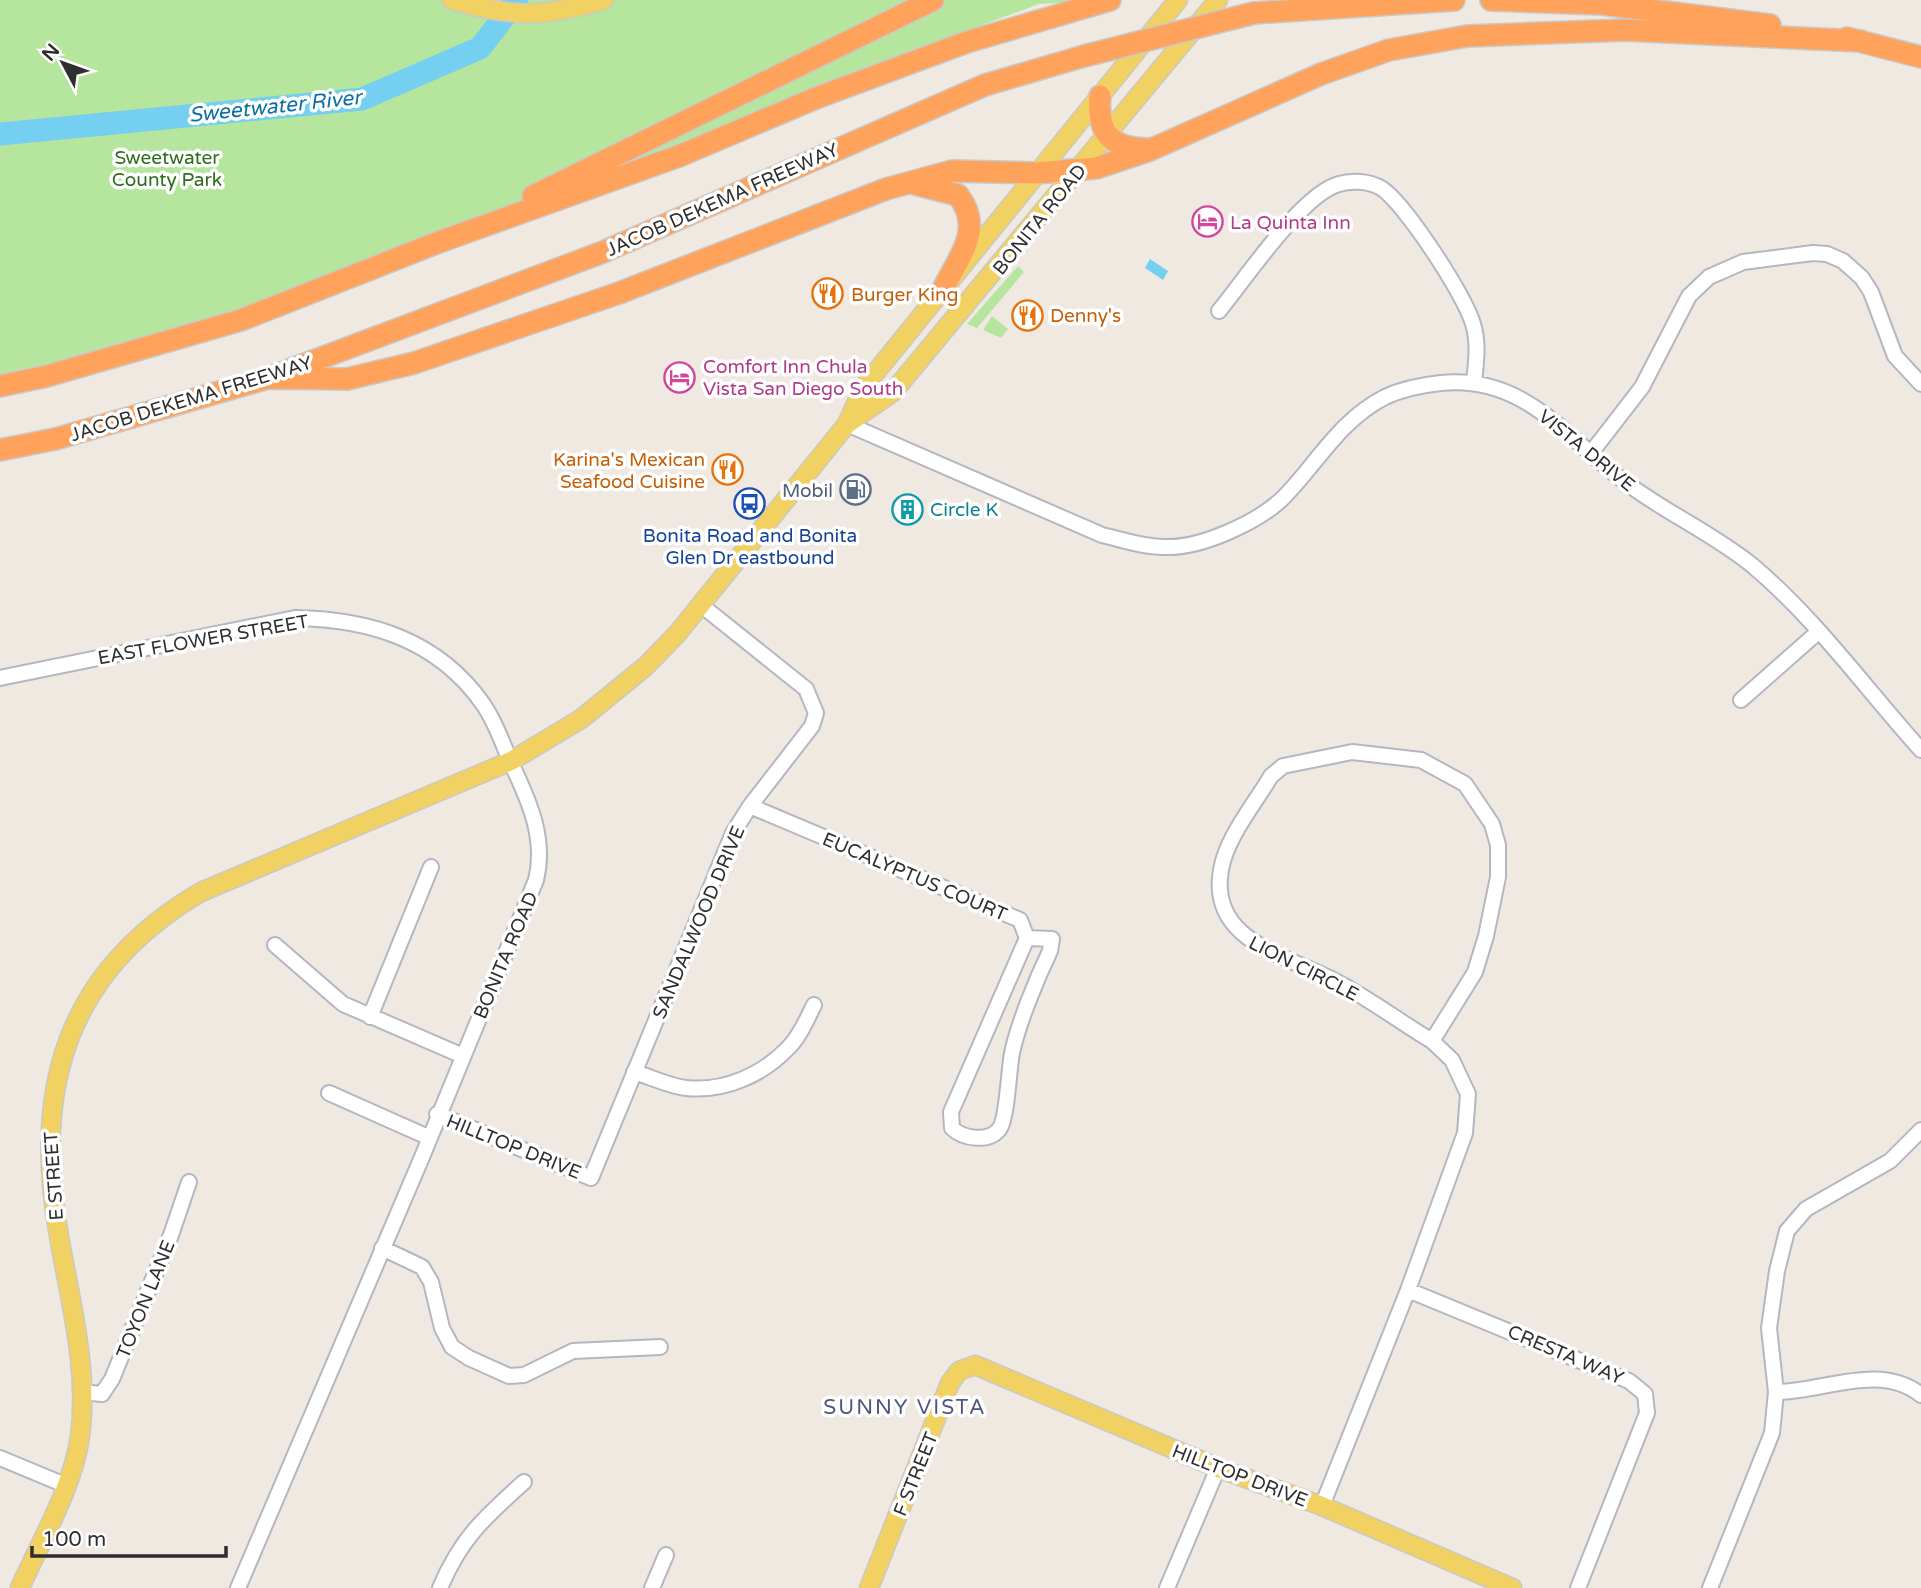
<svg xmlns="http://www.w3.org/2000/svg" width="1921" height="1588" font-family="'Varela Round',sans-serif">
	<rect width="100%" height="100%" fill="#efe9e1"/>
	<!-- green -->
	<path fill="#b6e59e" d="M0,0h1105l-66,4 -225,83 -139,62 -432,170 -243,67z
		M1018,266l6,6 -47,56 -10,-4z
		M992,316l16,13 -7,9 -18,-8z"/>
	<!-- water -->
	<path fill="#75cff0" d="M1150,259l18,12 -5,9 -18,-12z"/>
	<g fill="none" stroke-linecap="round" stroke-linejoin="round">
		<!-- river -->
		<path stroke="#75cff0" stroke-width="23" d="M0,134l362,-35 118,-51 37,-48"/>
		<defs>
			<path id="minor" d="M1219,311c27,-33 83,-117 120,-127 13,-4 30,-3 42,4 23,14 85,109 92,136 6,19 3,39 1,58
				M847,424l255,111c21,5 41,12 62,12 36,2 95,-25 120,-50 34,-35 56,-77 101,-100 17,-8 37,-12 56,-14 84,-8 124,54 184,99 41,31 89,52 128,84 63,53 113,123 168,184
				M1591,453l51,-66 47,-91 20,-19 34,-15 70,-9 14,1 16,7 19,17 9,14 24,64 26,28
				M0,678l295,-60c75,1 143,22 188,86 14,20 20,42 30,63 17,36 33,73 23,113l-114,277 -184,431
				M1741,700l77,-68
				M1352,752l69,8 44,24 27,40 6,21v32l-12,59 -11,36 -43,69c-32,-19 -62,-42 -95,-59 -48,-26 -129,-40 -116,-112 5,-32 33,-65 50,-94l12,-10z
				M750,806l270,114 7,18 -76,174 1,16c11,11 38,15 48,0 7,-10 9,-60 12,-75 6,-29 25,-75 38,-102l2,-12 -25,-1
				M275,945l68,59 120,52
				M370,1017l61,-150
				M634,1072c17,5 35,14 52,16 38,4 77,-13 103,-41 11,-11 18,-28 25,-42
				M329,1093l101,45
				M437,1114l154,64 142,-345 17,-27 62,-80 4,-13 -10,-24 -105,-84
				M382,1248l40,19 9,15 11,46 10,19 17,11 40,18 15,-1 49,-24 87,-4
				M1408,1290l221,91 16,13 2,19 -69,175
				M81,1392l21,2 10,-15 59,-144 18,-53
				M1776,1392c47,0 104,-30 145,3
				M0,1458l65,27
				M1322,1506l86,-216 57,-157 3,-39 -16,-34 -20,-19
				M440,1588c21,-50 44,-70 84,-106
				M652,1588l14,-33
				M1167,1588l51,-120
				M1710,1588l62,-155 4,-41 -7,-64 8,-57 10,-40 19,-22 84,-48 31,-31"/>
			<path id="major" d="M452,0c60,18 93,17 152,0
				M847,424l16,-36 315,-388
				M20,1588c21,-48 53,-100 60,-152 9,-67 -10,-135 -21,-200 -27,-147 7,-265 142,-344l310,-131 70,-42 65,-53 31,-32 170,-210 46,-32 325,-392
				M869,1588l81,-205 9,-12 16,-6 243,103 104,38 190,82"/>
			<path id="highway" d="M1491,0l111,4 168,21
				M1254,13l200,-13
				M1847,38l74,19
				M1100,96c-3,37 10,52 48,53
				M915,184l43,11c26,34 2,60 -14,92
				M533,196l400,-196
				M268,378l79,1 67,-16 205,-70 267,-104 66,-18 84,2 60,-5 54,-18 171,-76 68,-24 78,-14 158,-6 236,11
				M0,386l47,-10 194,-56 198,-78 240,-86 137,-58 151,-56 143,-42
				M0,450l55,-11 213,-61 335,-126 382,-167 99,-29"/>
		</defs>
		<!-- minor casing -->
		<use href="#minor" stroke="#b4b7c1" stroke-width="18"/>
		<!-- major casing -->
		<use href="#major" stroke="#c9c9c9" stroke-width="21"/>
		<!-- highway casing -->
		<use href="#highway" stroke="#c9c9c9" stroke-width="24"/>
		<!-- minor -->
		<use href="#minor" stroke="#fff" stroke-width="14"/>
		<!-- major -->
		<use href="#major" stroke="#f2d163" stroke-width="18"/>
		<!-- highway -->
		<use href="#highway" stroke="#ffa35c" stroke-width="21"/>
		<defs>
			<path id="highway-bridge" d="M1084,56l170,-43"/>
		</defs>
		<!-- highway-bridge casing -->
		<use href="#highway-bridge" stroke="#c9c9c9" stroke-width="24" stroke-linecap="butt"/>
		<!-- highway-bridge -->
		<use href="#highway-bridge" stroke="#ffa35c" stroke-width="21"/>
	</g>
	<!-- icons -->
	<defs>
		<symbol id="hotel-ring" viewBox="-11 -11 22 22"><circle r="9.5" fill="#fff" stroke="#d1479c" stroke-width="1.5"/><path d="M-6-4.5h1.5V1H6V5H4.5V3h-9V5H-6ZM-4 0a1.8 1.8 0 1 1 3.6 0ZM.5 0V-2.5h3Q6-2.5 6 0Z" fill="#d1479c"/></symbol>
		<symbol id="restaurant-ring" viewBox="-11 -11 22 22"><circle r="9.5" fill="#fff" stroke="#e8710a" stroke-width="1.5"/><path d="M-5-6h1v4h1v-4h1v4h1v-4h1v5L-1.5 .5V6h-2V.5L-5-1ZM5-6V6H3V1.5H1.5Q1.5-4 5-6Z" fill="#e8710a"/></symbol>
		<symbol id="fuel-ring" viewBox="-11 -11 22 22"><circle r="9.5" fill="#fff" stroke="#5c6f8a" stroke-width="1.5"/><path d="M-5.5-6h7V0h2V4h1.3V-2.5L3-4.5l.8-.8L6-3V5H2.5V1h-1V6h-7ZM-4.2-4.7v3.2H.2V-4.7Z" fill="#5c6f8a"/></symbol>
		<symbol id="bus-ring" viewBox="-11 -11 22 22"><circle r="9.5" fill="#fff" stroke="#1a4fb4" stroke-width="1.5"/><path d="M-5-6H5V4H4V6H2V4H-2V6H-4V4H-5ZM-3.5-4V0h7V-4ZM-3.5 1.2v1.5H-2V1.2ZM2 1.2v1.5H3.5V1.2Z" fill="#1a4fb4"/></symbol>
		<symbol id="building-ring" viewBox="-11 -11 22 22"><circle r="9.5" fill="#fff" stroke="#0f9aa8" stroke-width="1.5"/><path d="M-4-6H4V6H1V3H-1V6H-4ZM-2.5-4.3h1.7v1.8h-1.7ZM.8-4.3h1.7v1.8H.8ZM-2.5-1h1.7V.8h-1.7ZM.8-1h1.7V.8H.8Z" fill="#0f9aa8"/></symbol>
	</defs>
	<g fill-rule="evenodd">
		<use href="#hotel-ring" x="1190" y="204" width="35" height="35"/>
		<use href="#restaurant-ring" x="810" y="276" width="35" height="35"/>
		<use href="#restaurant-ring" x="1010" y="298" width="35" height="35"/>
		<use href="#hotel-ring" x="662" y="360" width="35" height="35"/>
		<use href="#restaurant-ring" x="710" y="452" width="35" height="35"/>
		<use href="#fuel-ring" x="838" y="472" width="35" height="35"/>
		<use href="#bus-ring" x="732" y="486" width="35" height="35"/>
		<use href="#building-ring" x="890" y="492" width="35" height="35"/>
	</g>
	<g text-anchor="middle" stroke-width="7" stroke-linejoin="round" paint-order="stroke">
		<!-- park labels -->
		<g font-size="19" fill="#2c6e1b" stroke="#fff">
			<text x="167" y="164">Sweetwater<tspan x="167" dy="22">County Park</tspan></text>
		</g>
		<!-- street labels -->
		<g font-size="19" fill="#2e2e2e" stroke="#fff">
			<text transform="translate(722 199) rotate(-24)" y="7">JACOB DEKEMA FREEWAY</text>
			<text transform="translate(1039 219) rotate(-51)" y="7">BONITA ROAD</text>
			<text transform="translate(191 398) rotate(-17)" y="7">JACOB DEKEMA FREEWAY</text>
			<text transform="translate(1587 450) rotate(39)" y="7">VISTA DRIVE</text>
			<text transform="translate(203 639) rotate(-10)" y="7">EAST FLOWER STREET</text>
			<text transform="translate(915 876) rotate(23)" y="7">EUCALYPTUS COURT</text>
			<text transform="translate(698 922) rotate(-67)" y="7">SANDALWOOD DRIVE</text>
			<text transform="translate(505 955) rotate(-67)" y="7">BONITA ROAD</text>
			<text transform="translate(1304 968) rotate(27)" y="7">LION CIRCLE</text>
			<text transform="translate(514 1146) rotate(22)" y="7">HILLTOP DRIVE</text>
			<text transform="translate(53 1176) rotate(-94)" y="7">E STREET</text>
			<text transform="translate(145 1299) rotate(-68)" y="7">TOYON LANE</text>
			<text transform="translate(1566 1354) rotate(23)" y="7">CRESTA WAY</text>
			<text transform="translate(915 1474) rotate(-68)" y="7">F STREET</text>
			<text transform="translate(1240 1475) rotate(21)" y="7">HILLTOP DRIVE</text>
		</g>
		<!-- hotel labels -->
		<g font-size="19" fill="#b23c85" stroke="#fff" text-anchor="start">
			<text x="1230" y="229">La Quinta Inn</text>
			<text x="703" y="373">Comfort Inn Chula<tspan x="703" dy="22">Vista San Diego South</tspan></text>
		</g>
		<!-- food labels -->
		<g font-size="19" fill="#c56008" stroke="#fff" text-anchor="start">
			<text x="851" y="301">Burger King</text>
			<text x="1050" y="322">Denny's</text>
			<text x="705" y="466" text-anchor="end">Karina's Mexican<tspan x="705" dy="22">Seafood Cuisine</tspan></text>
		</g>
		<!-- service labels -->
		<g font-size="19" fill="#4e5e75" stroke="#fff" text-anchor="end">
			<text x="833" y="497">Mobil</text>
		</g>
		<!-- culture labels -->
		<g font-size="19" fill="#0d838f" stroke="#fff" text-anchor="start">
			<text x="930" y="516">Circle K</text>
		</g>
		<!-- transit labels -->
		<g font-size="19" fill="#164399" stroke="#fff">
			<text x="750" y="542">Bonita Road and Bonita<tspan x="750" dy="22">Glen Dr eastbound</tspan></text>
		</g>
		<!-- water labels -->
		<g font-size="21" font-style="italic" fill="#0d6fa3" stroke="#fff">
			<text transform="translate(275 106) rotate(-6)" y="7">Sweetwater River</text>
		</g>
		<!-- neighbourhood labels -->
		<g font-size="21" letter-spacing="2" fill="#4d5680" stroke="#fff">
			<text x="905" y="1414">SUNNY VISTA</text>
		</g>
	</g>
	<!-- north arrow -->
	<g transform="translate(63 63) rotate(311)" stroke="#ffffff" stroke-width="5" paint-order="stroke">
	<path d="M0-5L12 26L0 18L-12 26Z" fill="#2e2e2e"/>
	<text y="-10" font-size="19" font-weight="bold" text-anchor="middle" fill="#2e2e2e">N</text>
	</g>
	<!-- scale -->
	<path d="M32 1546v10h194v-10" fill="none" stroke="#2e2e2e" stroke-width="3.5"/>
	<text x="42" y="1546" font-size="21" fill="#2e2e2e" stroke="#ffffff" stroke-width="5" paint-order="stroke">100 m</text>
</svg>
